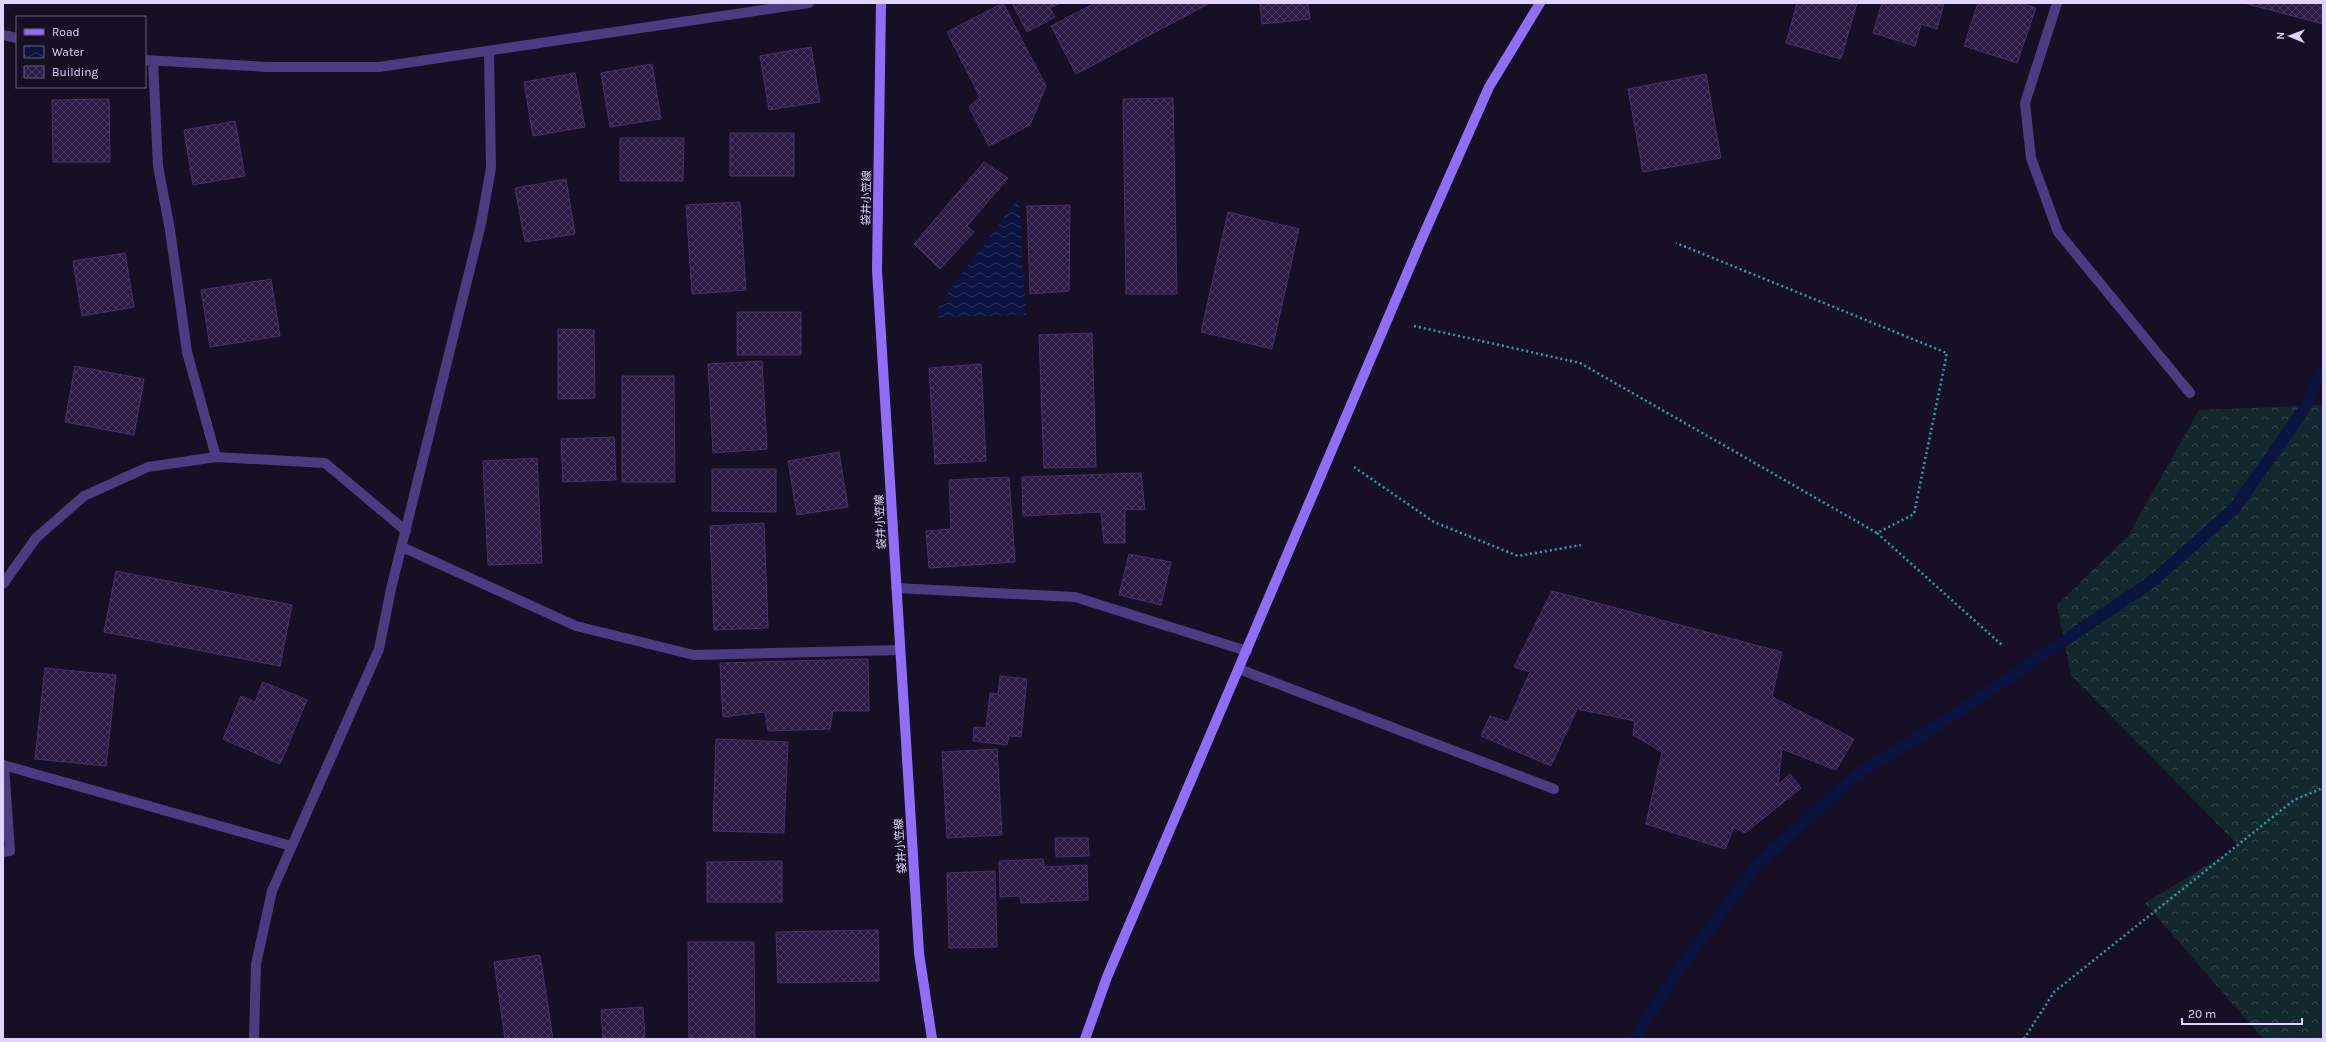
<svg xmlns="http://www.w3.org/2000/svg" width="2326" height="1042" font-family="Karla,'Noto Sans JP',sans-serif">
	<defs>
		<pattern id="forest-crowns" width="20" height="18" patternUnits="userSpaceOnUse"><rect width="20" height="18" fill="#12282d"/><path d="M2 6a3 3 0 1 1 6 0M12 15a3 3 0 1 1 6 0" fill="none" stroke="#34464c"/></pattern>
		<pattern id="water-waves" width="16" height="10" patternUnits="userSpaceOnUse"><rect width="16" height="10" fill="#0b1340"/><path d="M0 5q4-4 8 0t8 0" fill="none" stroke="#2e345d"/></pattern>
		<pattern id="building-cross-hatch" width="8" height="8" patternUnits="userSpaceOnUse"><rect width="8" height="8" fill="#2c1c44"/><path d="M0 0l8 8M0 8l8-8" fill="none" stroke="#4a3c60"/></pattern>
	</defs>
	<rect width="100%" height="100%" fill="#170f23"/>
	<!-- forest -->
	<path fill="url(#forest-crowns)" d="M2323,405v634h-60l-118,-136 94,-57 -168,-171 -14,-70 71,-69 71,-126z"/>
	<!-- water -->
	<path fill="url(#water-waves)" d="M1019,198l7,117 -88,2 1,-12 10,-2 -1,-11z"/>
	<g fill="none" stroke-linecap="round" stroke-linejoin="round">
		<!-- stream -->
		<path stroke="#0b1340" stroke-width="12" d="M1634,1039l42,-65 82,-110 99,-90 85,-51 212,-143 81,-72 67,-96 21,-43"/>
	</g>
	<!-- building -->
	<path fill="url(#building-cross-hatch)" stroke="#492e6f" d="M1003,3l43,83 -16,39 -41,21 -20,-39 11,-10 -33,-65z
		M1012,3h48l-10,5 5,9 -28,15z
		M1095,3h115l-134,71 -25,-48z
		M1260,3h48l2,16 -48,5z
		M1797,3h60l-16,56 -55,-16z
		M1882,3h62l-7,26 -16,-5 -6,22 -42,-13z
		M1978,3h43l15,5 -19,55 -53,-17z
		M2244,3h79v21z
		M811,47l9,55 -51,8 -9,-54z
		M652,64l9,55 -51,8 -9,-54z
		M575,73l10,54 -52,9 -9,-54z
		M1706,74l15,84 -78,14 -15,-83z
		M1173,98l4,196h-51l-3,-195z
		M109,99l1,63h-57l-1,-62z
		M235,121l10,55 -52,9 -9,-55z
		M730,133h64v43h-64z
		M620,138h64l-1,43h-63z
		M984,162l24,16 -41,48 7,6 -34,37 -26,-25z
		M566,179l9,55 -50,8 -10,-54z
		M740,202l6,88 -54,4 -6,-89z
		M1070,205l-1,86 -39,3 -3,-88z
		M1228,212l71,17 -27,120 -71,-17z
		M125,253l9,54 -52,9 -9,-55z
		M271,279l9,57 -70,11 -9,-57z
		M737,312h64v43h-64z
		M558,329l36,1 1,68 -37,1z
		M1092,333l4,134 -52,1 -5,-133z
		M762,361l5,88 -54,4 -5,-89z
		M981,364l5,97 -51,3 -6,-96z
		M75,366l69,13 -10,56 -69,-13z
		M622,376h52l1,106h-53z
		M614,437l2,43 -53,2 -2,-43z
		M839,452l9,55 -51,8 -9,-54z
		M537,458l5,105 -54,2 -5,-104z
		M712,469h64v43l-64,-1z
		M1141,473l4,37 -20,-1v34h-21l-3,-31 -78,4 -1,-39z
		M1009,477l6,85 -86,6 -3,-37 25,-2 -2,-49z
		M764,523l4,105 -54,2 -4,-104z
		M1129,554l42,8 -10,43 -42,-10z
		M116,571l176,34 -12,61 -176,-34z
		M1552,591l230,61 -10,45 82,42 -18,31 -54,-21 -4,36 12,-11 11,14 -56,45 -11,-6 -9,22 -79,-25 16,-72 -29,-17 2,-14 -58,-12 -26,57 -70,-30 9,-20 18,6 22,-50 -16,-5z
		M868,659l1,52h-36l-3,18 -62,2 -3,-19 -42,5 -3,-54z
		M45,668l71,7 -10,91 -71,-7z
		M1000,676l27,3 -6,58 -12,-1 -2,9 -34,-4 1,-14 12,1 4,-35 8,1z
		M263,682l44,18 -27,64 -57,-25 18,-43 14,6z
		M716,739l72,3 -4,91 -71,-2z
		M997,749l5,86 -55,3 -5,-86z
		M1055,838h33l1,18 -33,1z
		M1043,859l1,8 43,-2 1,35 -67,3 -1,-7 -20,1 -1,-36z
		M782,861v41h-75v-40z
		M995,871l2,76 -48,1 -2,-75z
		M878,930l1,51 -101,2 -2,-51z
		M688,942h66l1,97h-66z
		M540,955l13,84h-48l-11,-77z
		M643,1007l2,32h-42l-2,-29z"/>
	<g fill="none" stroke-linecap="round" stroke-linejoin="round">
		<!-- path -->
		<path stroke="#339db1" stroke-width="2.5" stroke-dasharray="2 3" stroke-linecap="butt" d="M1414,326l166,37 297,170 37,-19 33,-161 -271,-110
			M1354,467l80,55 84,34 63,-11
			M1877,533l126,113
			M2024,1039l30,-47 240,-192 29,-12"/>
		<!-- lane -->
		<path stroke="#4d3b81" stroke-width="10" d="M896,588l179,9 172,54
			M1239,669l315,120"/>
		<!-- street -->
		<path stroke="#4d3b81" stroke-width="10" d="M2057,3l-32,100 6,55 27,74 132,161
			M3,35l14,3
			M145,60l123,7h111l430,-64
			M153,61l5,105 12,64 17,122 29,105
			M402,547l174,79 118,29 206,-5
			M3,584l33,-46 48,-42 64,-29 68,-10 109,6 81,68
			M3,765l288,81
			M3,852l7,-1 -6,-86
			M254,1039l2,-75 16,-73 107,-242 12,-60 90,-365 10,-56 -2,-116"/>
		<!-- secondary -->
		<path stroke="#906dfa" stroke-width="10" d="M881,3l-4,267 42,683 13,86
			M1085,1039l22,-62 316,-741 66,-149 51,-84"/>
	</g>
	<g text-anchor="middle" stroke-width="3" stroke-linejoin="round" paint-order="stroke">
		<!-- street labels -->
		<g font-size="11" fill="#e1d2fe" stroke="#170f23">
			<text transform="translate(866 198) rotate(-89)" y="4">袋井小笠線</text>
			<text transform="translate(880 522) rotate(-93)" y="4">袋井小笠線</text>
			<text transform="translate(900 846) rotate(-94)" y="4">袋井小笠線</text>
		</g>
	</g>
	<!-- border -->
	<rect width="2326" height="1042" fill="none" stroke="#e1d2fe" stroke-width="8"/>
	<!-- legend -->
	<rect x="16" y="16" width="130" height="72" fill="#170f23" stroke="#685d7b"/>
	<rect x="24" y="29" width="20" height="6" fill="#906dfa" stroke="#685d7b"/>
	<text x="52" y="36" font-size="12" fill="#e1d2fe">Road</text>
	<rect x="24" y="46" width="20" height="12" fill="url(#water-waves)" stroke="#685d7b"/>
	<text x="52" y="56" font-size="12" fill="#e1d2fe">Water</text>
	<rect x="24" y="66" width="20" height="12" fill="url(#building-cross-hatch)" stroke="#685d7b"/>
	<text x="52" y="76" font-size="12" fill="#e1d2fe">Building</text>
	<!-- north arrow -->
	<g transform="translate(2290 36) rotate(271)" stroke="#170f23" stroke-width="3" paint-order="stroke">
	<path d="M0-3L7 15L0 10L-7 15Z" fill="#e1d2fe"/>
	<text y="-6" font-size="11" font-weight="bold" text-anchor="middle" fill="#e1d2fe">N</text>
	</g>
	<!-- scale -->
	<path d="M2182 1018v6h120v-6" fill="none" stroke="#e1d2fe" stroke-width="2"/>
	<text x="2188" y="1018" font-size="12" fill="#e1d2fe" stroke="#170f23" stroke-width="3" paint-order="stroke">20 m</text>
</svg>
